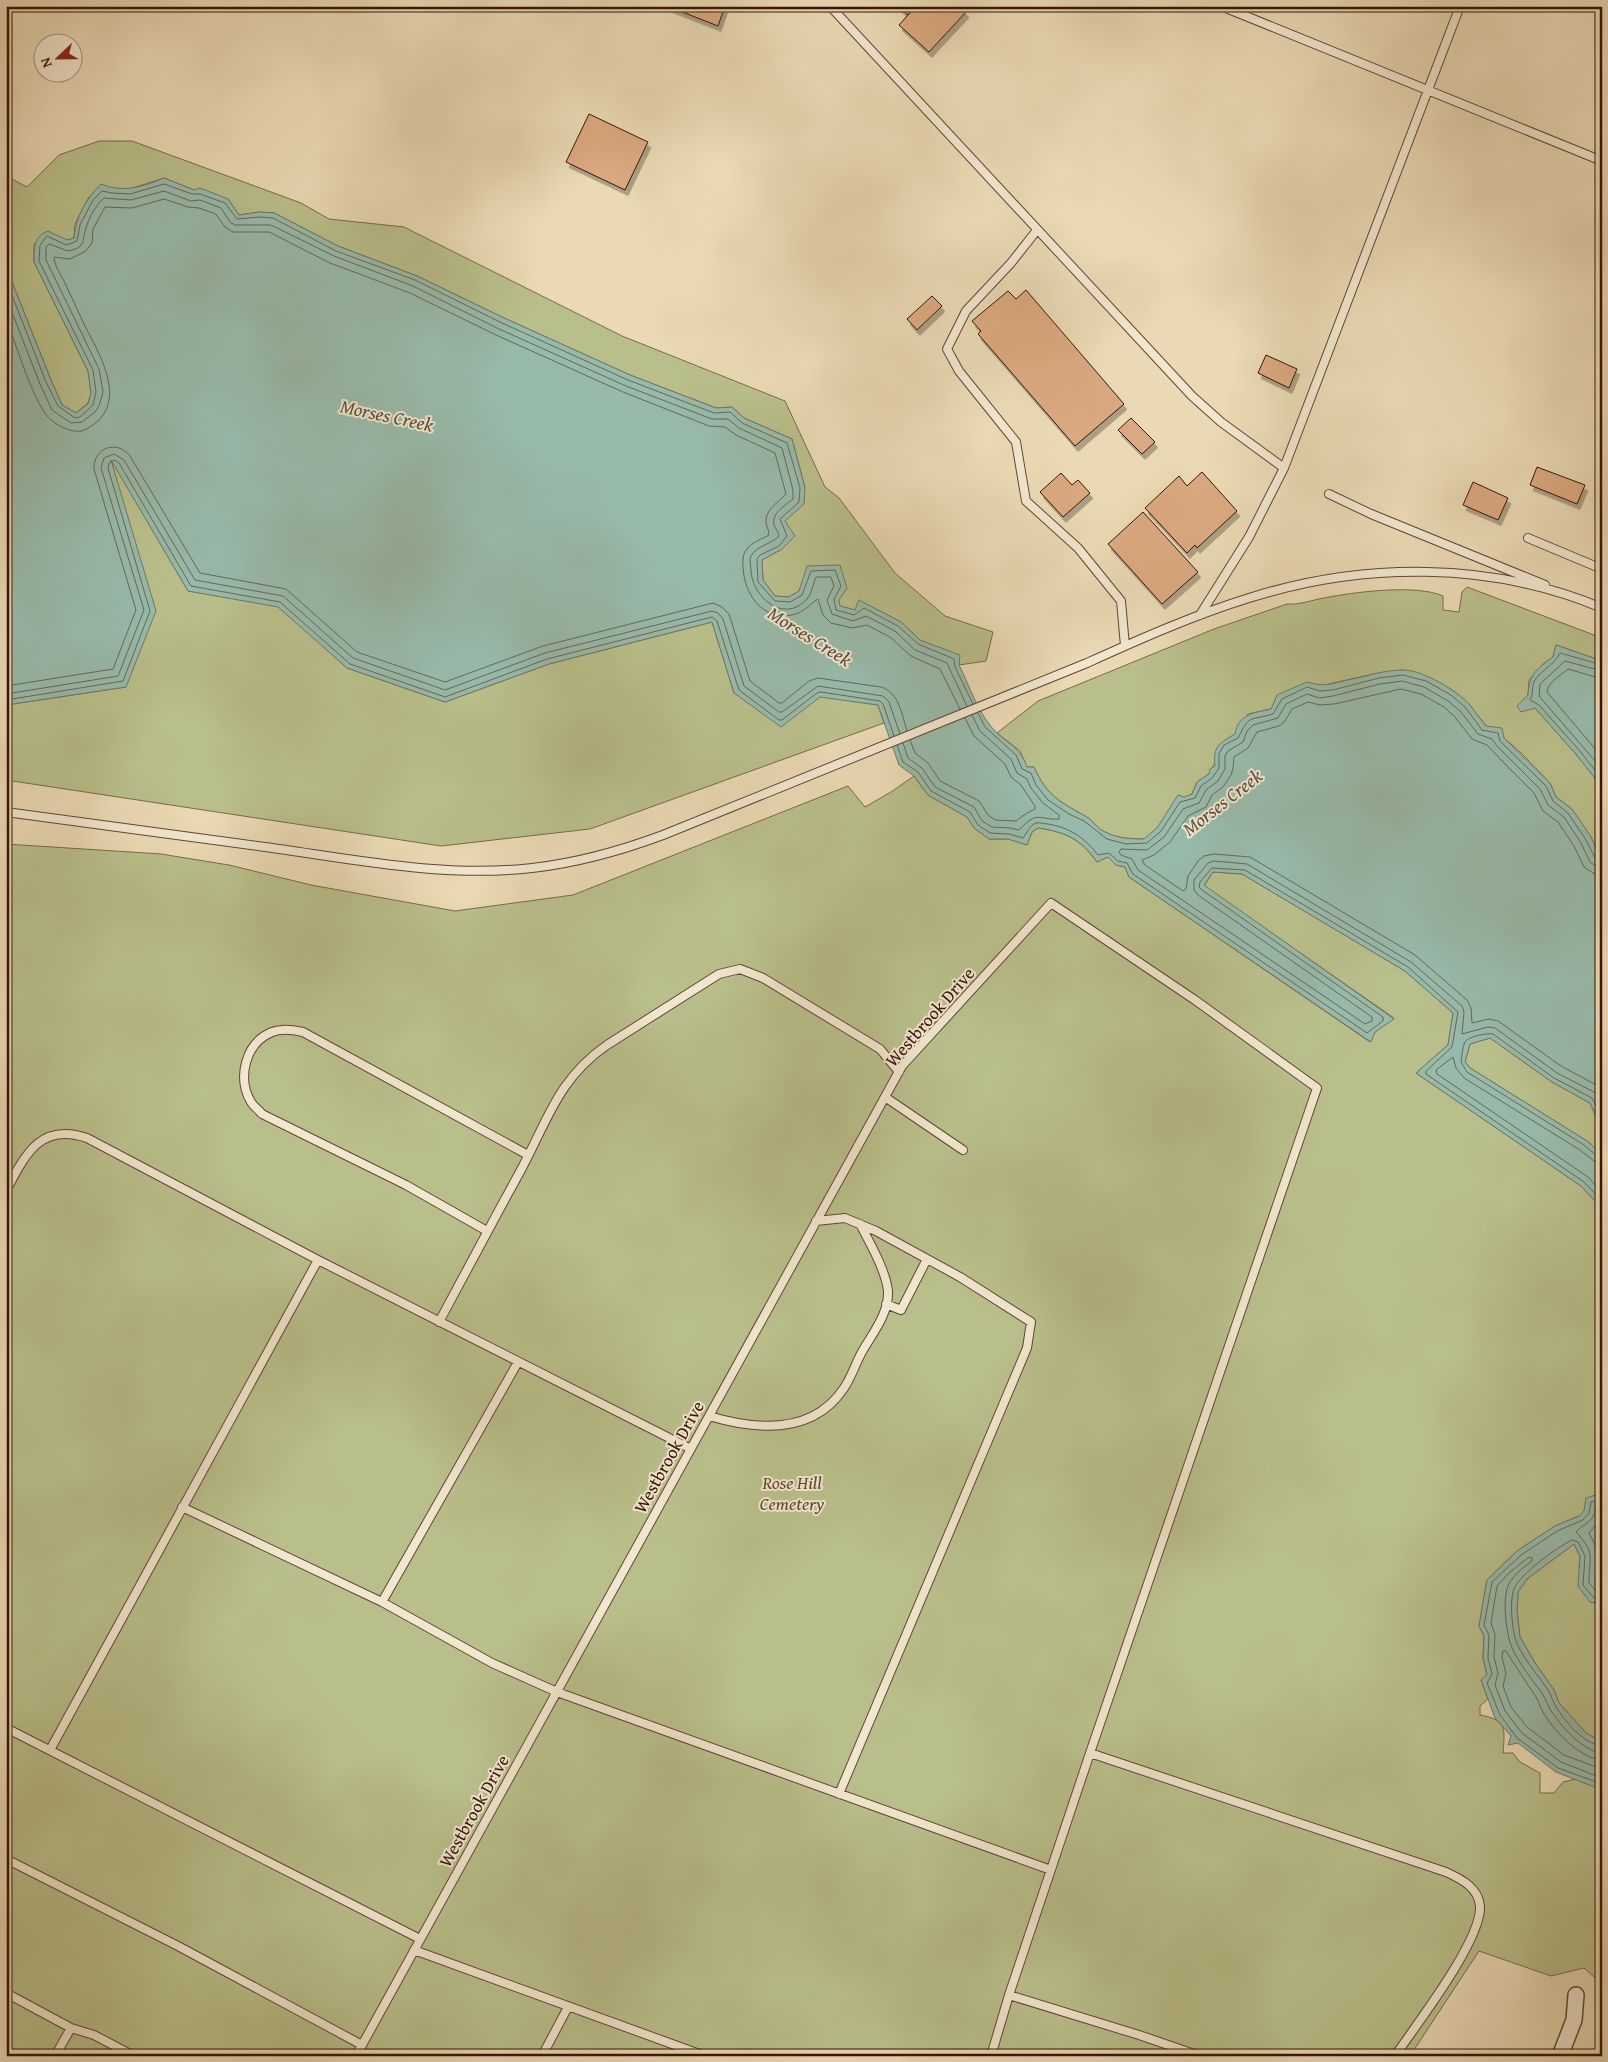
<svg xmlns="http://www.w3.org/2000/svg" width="1608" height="2062" font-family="'Gentium Book Plus',serif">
	<defs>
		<filter id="shadow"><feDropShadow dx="3" dy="5.5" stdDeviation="0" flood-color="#0004"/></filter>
	</defs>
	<rect width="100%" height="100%" fill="#ead9b4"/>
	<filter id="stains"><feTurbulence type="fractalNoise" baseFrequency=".004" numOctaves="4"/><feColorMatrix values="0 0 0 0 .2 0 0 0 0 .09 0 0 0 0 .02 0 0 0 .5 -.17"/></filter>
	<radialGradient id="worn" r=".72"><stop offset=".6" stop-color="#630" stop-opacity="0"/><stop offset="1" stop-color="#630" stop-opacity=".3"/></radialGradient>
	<!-- green -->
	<path fill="#b9bf8b" stroke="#786a49" d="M99,141h33l169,62 28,16 75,8 218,109 163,65 40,86 14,11 56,75 50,43 48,16 -7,29 -27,4 -26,-19 -13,-6 -19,-18 -41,-21 -5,9 -16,-4v-6l-40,-9 -10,6 -14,-1 -12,-16 -1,-20 20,-11 3,-28 20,-33 -13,-49 -48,-21 -12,-11 -16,1 -86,-33 -126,-57 -87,-42 -79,-30 -64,-33 -14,-1 -21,3 -11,-16 -34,-9 -30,-12 -34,11h-18l-23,8 -14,27 -1,14 -7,2 -33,4v18l54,109 3,22 -3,10 -12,10 -14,-8 -11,-25 -45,-113v-91l21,11 32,-32z
		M110,457l78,134 90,15 69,62 98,34 104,-38 163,-42 22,71 86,3 58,9 6,18 -294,106 -149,17 -435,-66v-75l120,-18z
		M1467,587l135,51v23l-46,-16 -3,12 -10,7 -14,16 -1,15 7,13 40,45 27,34v70l-3,-2 -8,-18 -19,-28 -16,-12 -6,-14 -29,-30 -17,-15 -18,-12 -17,-22 -15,-13 -26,-14 -25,-7 -25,3 -58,13 -49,23 -23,5 -13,20 -8,5 -18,35 -12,8 -5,12c-16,7 -24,22 -35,34 -4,4 -9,8 -13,11 -16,0 -31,-1 -44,-10 -5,-4 -9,-10 -15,-13 -25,-14 -39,-21 -51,-49h-7l-7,-16 -23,-18 41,-32 176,-72 73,-25c13,1 25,-4 37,-6 30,-6 92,-14 119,-2v14l16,2 3,-20z
		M914,776l14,19 39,22 7,11 15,11h19l19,6 5,-13 6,-4c28,4 42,11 59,34l11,-5 8,8 9,2 4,10 241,165 5,-10 19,-14 -190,-132 9,-14 29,2 163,97 48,42 -5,32 -32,28 165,113 21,22v285l-23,23 -24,10 -38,25 -30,29 -8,46 5,10 -1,22 4,17 -6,5 7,19 -8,7v9c27,5 25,13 23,38h10l7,9 20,11v20h14l9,-11 13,-3 26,11v194l-18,-16 -33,8 -72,-25 -69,105h-1404v-1212l155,10 68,11 82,20 144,26 118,-16 275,-109 17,21 26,-15z
		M1490,1038l62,44 38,21 8,18 4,3v30l-15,-13 -117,-73 -5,-6 5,-18z
		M1574,1544l6,12 -1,11 11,35 12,2v138l-16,-9 -27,-30 -5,-13 -19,-27 -15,-26 -3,-26 1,-19 9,-13z"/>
	<!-- water -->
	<path fill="#98baaa" stroke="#717869" d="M164,178l30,12 6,-2 28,11 11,16 21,-3 14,1 64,33 79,30 87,42 126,57 86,33 16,-1 12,11 48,21 13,49 -1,16 -19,17 10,15 -13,13 -20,11 1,20 12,16 14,1 10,-6 8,-25 33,-1 7,23 -8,12 1,6 15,4 4,-10 42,22 19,18 40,15 -1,10c11,22 20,51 38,68 12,11 25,17 30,34h7c12,28 26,35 51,49 6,3 10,9 15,13 13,9 28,10 44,10l13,-11 21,-33 6,2 8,-3 5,-12 12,-8 1,-5 5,-3c-2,-21 4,-22 20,-32 3,-20 19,-21 36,-25l6,-14 30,-13c20,6 26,1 45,-3 16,-3 33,-9 50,-9 19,-1 54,20 67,34 6,7 11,15 17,22l16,2 2,10 46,45 6,14 16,12 19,28 8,18 3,2v267l-4,-3 -8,-18 -38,-21 -62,-44 -20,6 -5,18 5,6 117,73 15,13v54l-21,-22 -165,-113 32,-28 5,-32 -48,-42 -163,-97 -29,-2 -9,13 190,134 -19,13 -4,10 -242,-165 -4,-10 -9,-2 -8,-8 -11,5c-16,-23 -31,-30 -59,-34l-6,4 -5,13 -19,-6h-19l-15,-11 -7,-11 -39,-22 -14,-19 -15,-11 -21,-60 -58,-8 -39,30 -47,-34 -22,-71 -163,42 -104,38 -98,-34 -69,-61 -90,-16 -77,-131 45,151 -30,76 -120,18v-438l45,113 11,25 14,8 12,-9 3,-11 -3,-22 -54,-109c0,-14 0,-26 14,-31l19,9 7,-2c2,-22 12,-39 27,-54 22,9 41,3 63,-6z
		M1556,645l46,16v126l-27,-34 -40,-45 -14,4 -4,-6 11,-11c1,-20 8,-26 25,-38z
		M1602,1493v111l-12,-2 -12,-16 2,-30 -6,-12 -47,35 -9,13 -1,19 3,26 15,26 19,27 5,13 27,30 16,9v48l-46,-18 -38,-29 -10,2 3,-9 -16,-18 -14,-38 6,-6 -4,-16 1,-22 -5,-10 8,-46 30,-29 38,-25 24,-10 5,-5 2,-13z"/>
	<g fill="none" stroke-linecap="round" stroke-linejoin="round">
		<!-- shore -->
		<path stroke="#676758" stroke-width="1" d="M6,280l40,102 12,24 17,12 5,-1 13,-12 3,-13 -3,-22 -54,-109 1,-16 7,-9 19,9 11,-4 3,-16 13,-25 9,-9 10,2 18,1 34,-10 28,10h8l25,9 12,16 23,-2 13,1 63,33 79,29 87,43 126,57 86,33 16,-1 12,11 45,20 13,45 -1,14 -19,17 7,17 -8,10 -19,9 -3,4 1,23 17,19 15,1 12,-7 9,-24 24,-1 6,16 -7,13 2,11 18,5 10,-7 34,18 20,18 36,15 1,8 18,37
			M6,297l34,87 12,26 19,13 11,-1 13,-10 4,-6 4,-14 -4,-23 -53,-109v-13l3,-3 19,7c20,-4 13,-11 19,-26 3,-9 9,-20 17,-27l27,2 33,-9 27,10 9,-1 21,8 9,14 5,3h36l63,31 79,30 86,43 127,57 86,33h16l11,9 43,20 11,42v9c-7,6 -22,14 -19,26 2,4 4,7 5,11 -7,8 -23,10 -28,20 -2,4 0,10 0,15 2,27 33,53 56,28 5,-6 6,-15 9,-22h15l3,9 -7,14 5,14 21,7 13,-5 29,15 20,19 32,13 20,43
			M6,318c10,26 25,77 41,98 8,9 23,17 35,15 50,-22 20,-72 3,-105 -7,-15 -14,-30 -21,-45 -4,-7 -10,-17 -10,-24l16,2 16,-8 6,-8 1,-14 12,-22 27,1 32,-9 24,8 11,1 17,6 9,13 8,5h36l61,31 80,30 86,42 127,57 86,34 16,1 11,8 39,18 11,41c-8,9 -21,15 -20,29 1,4 3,8 3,12 -7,4 -17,7 -22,14 -5,6 -4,12 -4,19 2,27 19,52 49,47 11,-2 18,-11 26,-16l5,16 8,8 21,5 15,-3 23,12 21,19 29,13 20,40
			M1602,665l-42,-12c-6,12 -17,16 -25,27 -4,6 -1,14 -5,20l9,5 40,45 23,29
			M1602,671l-37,-10 -25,23 -1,12 63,73
			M1602,679l-34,-10c-8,7 -20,13 -21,23l55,65
			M6,686l107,-17 23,-59 -42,-141c-1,-21 23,-30 36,-13l70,117 86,16 71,63 88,30 98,-36 170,-43 9,4 7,7 21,67 29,22h3l27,-22 9,-3 63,9c18,5 21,28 26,44
			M6,694l112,-18 26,-66 -43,-142 3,-10 10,-4 10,6 71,120 88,16 70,62 92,32 100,-37 167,-42 6,2 5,6 21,67 35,26h3l36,-26 65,10 6,6 11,32
			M6,700l117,-19 27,-70 -42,-143 1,-5 5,-3 5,3 72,123 89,16 70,62 95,33 102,-38 165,-42 5,4 22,69 40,30h3l35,-27 4,-1 59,9 3,3 11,32
			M978,713l7,14 31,28 6,14 9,4 5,12 12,15 21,14 15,7 23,18 19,5 21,-1 14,-12 19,-29 15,-4 6,-12 11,-8 7,-10v-14l5,-9 14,-7c12,-24 11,-17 35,-24l9,-15 25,-12 13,4 13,-1 46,-12 24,-3 23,6 25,14 14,12 17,23 16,3 2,8 46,45 7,15 15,12 18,27 9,18 7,3
			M910,740l5,13 13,10 12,18 39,20 9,14 7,5 21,1 11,-8 8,-4v-3l-14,-21 -10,-8 -6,-13 -31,-28 -9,-18
			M903,743l5,15 14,10 13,19 39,20 8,14 10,6 18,1 9,2c19,-20 18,-10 40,-11v-4l-16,-12 -12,-15 -4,-9 -10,-6 -6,-14 -31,-28 -8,-16
			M897,745l6,17 15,10 13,19 39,21 8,13 12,8 19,1 14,4c4,-5 6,-12 13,-15 3,-1 8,1 12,1 21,3 37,14 50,31l11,-2 9,8 9,2 6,11 234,159 16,-12v-4l-181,-127 -3,-3 1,-5 12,-14 33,2 163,97 50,45 -6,35 -26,24v3l158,108 18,19
			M1602,867l-6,-1 -6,-4 -9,-19 -17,-26 -16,-12 -8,-16 -43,-43 -5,-7 -14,-5 -17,-22 -13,-11 -24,-14 -22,-6 -22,3 -47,12 -14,2 -12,-4 -21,10 -8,14 -25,7 -6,6 -4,11 -15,9 -3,5v13l-7,12 -12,9 -7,13 -16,6 -19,28 -17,13 -26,-1 -2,3 2,3 11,4 6,11 227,154 7,-3v-4l-174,-122 -4,-5v-10l14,-17 6,-2 33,3 164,98 51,44 2,6 -2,22 26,-7 7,1 62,45 39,20 6,9
			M1602,875l-9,-2 -9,-6 -10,-21 -16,-24 -15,-11 -9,-18 -26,-26 -21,-22 -15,-6 -17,-22 -11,-10 -23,-13 -20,-5 -67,15 -14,1 -12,-3 -16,7 -7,12 -6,5 -22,6 -9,16 -14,9 -1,11 -2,7 -8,12 -11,8 -6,12 -18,9 -18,26 -16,13 -12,5 3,5 38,26 3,-2 2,-13 10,-15 6,-5 10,-2 36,3 165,98 52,45 4,8 1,15 17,-4 9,2 63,45 41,22
			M1602,1117l-10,-19 -38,-20 -61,-44c-6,-1 -24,2 -28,8 -3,5 -3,15 -4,20l6,10 117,73 13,11 5,1
			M1602,1163l-8,-2 -14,-11 -116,-72 -8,-10 -3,-11 -17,13 1,4 151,103 14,15
			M1602,1499l-11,3 -2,11 -6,7 -26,11 -36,24 -29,27 -8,43 5,10 -1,23 4,16 -5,9 13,32 17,23 41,30 44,16
			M1602,1505l-6,2c-3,17 -11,15 -20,25 20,22 13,23 13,51l7,8 6,1
			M1602,1517l-13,16 10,20 -2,26 5,6
			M1602,1599l-9,-2 -10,-12 2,-29 -7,-14 -6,-2c-13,6 -57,37 -59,52 -3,13 -1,33 2,46 5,17 23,37 33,52 3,5 5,12 8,17 10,15 27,37 46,39
			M1602,1753c-19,-1 -43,-29 -52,-44 -3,-5 -5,-12 -9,-17 -10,-14 -28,-36 -32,-53 -3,-14 -6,-36 -2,-50 3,-12 16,-21 25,-28v-3l-3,-1 -20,16 -12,13 -6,37 4,12 -1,22 4,16 -3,12 10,26 17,22 39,29 41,16
			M1602,1760c-22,-1 -49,-30 -59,-48 -3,-5 -4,-10 -7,-15 -10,-15 -20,-30 -30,-46h-3l-1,6 4,17 -3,12 8,21 16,20 37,28 38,14"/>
	</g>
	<!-- building -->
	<path fill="#dba981" stroke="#361407" filter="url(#shadow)" d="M667,6h58l-7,20z
		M898,6h18l-8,9z
		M916,6h44l6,6 -37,40 -30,-27z
		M589,114l59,28 -23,48 -59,-28z
		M1026,290l98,114 -49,42 -97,-112 3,-3 -9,-10 36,-30 8,8z
		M932,296l10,10 -25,24 -10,-11z
		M1266,355l31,14 -8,19 -31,-15z
		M1131,418l24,24 -13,12 -24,-24z
		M1537,467l48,18 -8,19 -47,-19z
		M1202,472l35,39 -40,37 -2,-3 -8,8 -42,-45 34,-32 8,10z
		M1061,473l11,12 6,-5 12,13 -27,24 -23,-25z
		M1473,482l35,16 -10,22 -35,-15z
		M1143,512l55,60 -36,32 -54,-60z"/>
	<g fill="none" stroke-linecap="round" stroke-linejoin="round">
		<defs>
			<path id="service" d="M830,6l362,390 29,26 63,46
				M1221,6l381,155
				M1037,230l-26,33 -45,48 -19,38 12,22 57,71 10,59 52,47 43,53 4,45
				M1329,494l42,20 174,71
				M1528,538l74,31
				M1200,615l49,-78 35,-69 176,-462
				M6,812c86,12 173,23 259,35 87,12 178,31 267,21 45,-5 88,-17 131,-33l424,-172c53,-24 107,-48 162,-65 114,-36 242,-37 353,10
				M885,1097l78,53
				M6,1191c19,-36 34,-69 81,-53l231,122 373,189
				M816,1221l29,-3 31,13 84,46 71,45 -4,26 -188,446
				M487,1231l-81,-46 -144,-71c-3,-4 -8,-7 -11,-12 -14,-24 -6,-59 21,-70 10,-4 22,-2 31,0l225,123
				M886,1304l15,6 26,-51
				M439,1322c28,-52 55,-103 83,-154 26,-49 37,-90 85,-123l112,-71 21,-5 23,9 117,71 19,23
				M709,1416c47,14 104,19 135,-28 8,-12 12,-26 19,-38 10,-17 26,-37 25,-59 -2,-20 -19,-50 -28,-67
				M182,1507l200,95 110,61 65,29 494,178
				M382,1602l136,-240
				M6,1728l414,211
				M50,1750l268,-490
				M1090,1753l356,119c15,7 32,15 34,34 2,34 -64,119 -85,150
				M6,1859l172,87 184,99
				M414,1950l291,106
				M6,1993l65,35 23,7 40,21
				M1009,1995l130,40 61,21
				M55,2056l16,-28
				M356,2056l546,-990 149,-163 144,97 122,88 -227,665 -81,242 -18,61
				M542,2056l26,-49"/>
			<path id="minor" d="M1560,2056l14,-36 2,-25"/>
		</defs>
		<!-- service casing -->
		<use href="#service" stroke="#634532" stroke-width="10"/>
		<!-- minor casing -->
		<use href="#minor" stroke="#634532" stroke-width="18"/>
		<!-- service -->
		<use href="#service" stroke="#f1e6ce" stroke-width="8"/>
		<!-- minor -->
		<use href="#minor" stroke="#f1e6ce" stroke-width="15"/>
	</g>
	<g text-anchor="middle" stroke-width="4" stroke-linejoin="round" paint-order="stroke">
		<!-- street labels -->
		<g font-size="18" fill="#361407" stroke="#f1e6ce">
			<text transform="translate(930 1017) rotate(-49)" y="6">Westbrook Drive</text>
			<text transform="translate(669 1457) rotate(-61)" y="6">Westbrook Drive</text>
			<text transform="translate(474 1811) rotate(-61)" y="6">Westbrook Drive</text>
		</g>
		<!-- park labels -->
		<g font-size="18" font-style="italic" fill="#5d472f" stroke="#f1e6ce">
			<text x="792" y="1489">Rose Hill<tspan x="792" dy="21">Cemetery</tspan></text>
		</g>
		<!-- water labels -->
		<g font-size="19" font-style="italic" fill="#584e40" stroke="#f1e6ce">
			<text transform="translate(387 415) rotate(12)" y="7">Morses Creek</text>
			<text transform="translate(810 636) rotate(32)" y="7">Morses Creek</text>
			<text transform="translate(1222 802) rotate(-38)" y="7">Morses Creek</text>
		</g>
	</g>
	<!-- margin -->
	<rect width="1608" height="2062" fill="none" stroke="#ead9b4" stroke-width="25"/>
	<rect x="8" y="8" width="1593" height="2047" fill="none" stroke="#361407" stroke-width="2.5"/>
	<rect x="12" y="12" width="1583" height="2037" fill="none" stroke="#361407"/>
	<!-- north arrow -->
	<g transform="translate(58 58) rotate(248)"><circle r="24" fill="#f1e6ce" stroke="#a6927e"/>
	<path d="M0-4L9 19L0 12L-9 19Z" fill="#8f2418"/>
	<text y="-8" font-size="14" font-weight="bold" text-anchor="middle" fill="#361407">N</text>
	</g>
	<rect width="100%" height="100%" filter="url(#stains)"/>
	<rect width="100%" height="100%" fill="url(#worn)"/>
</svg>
